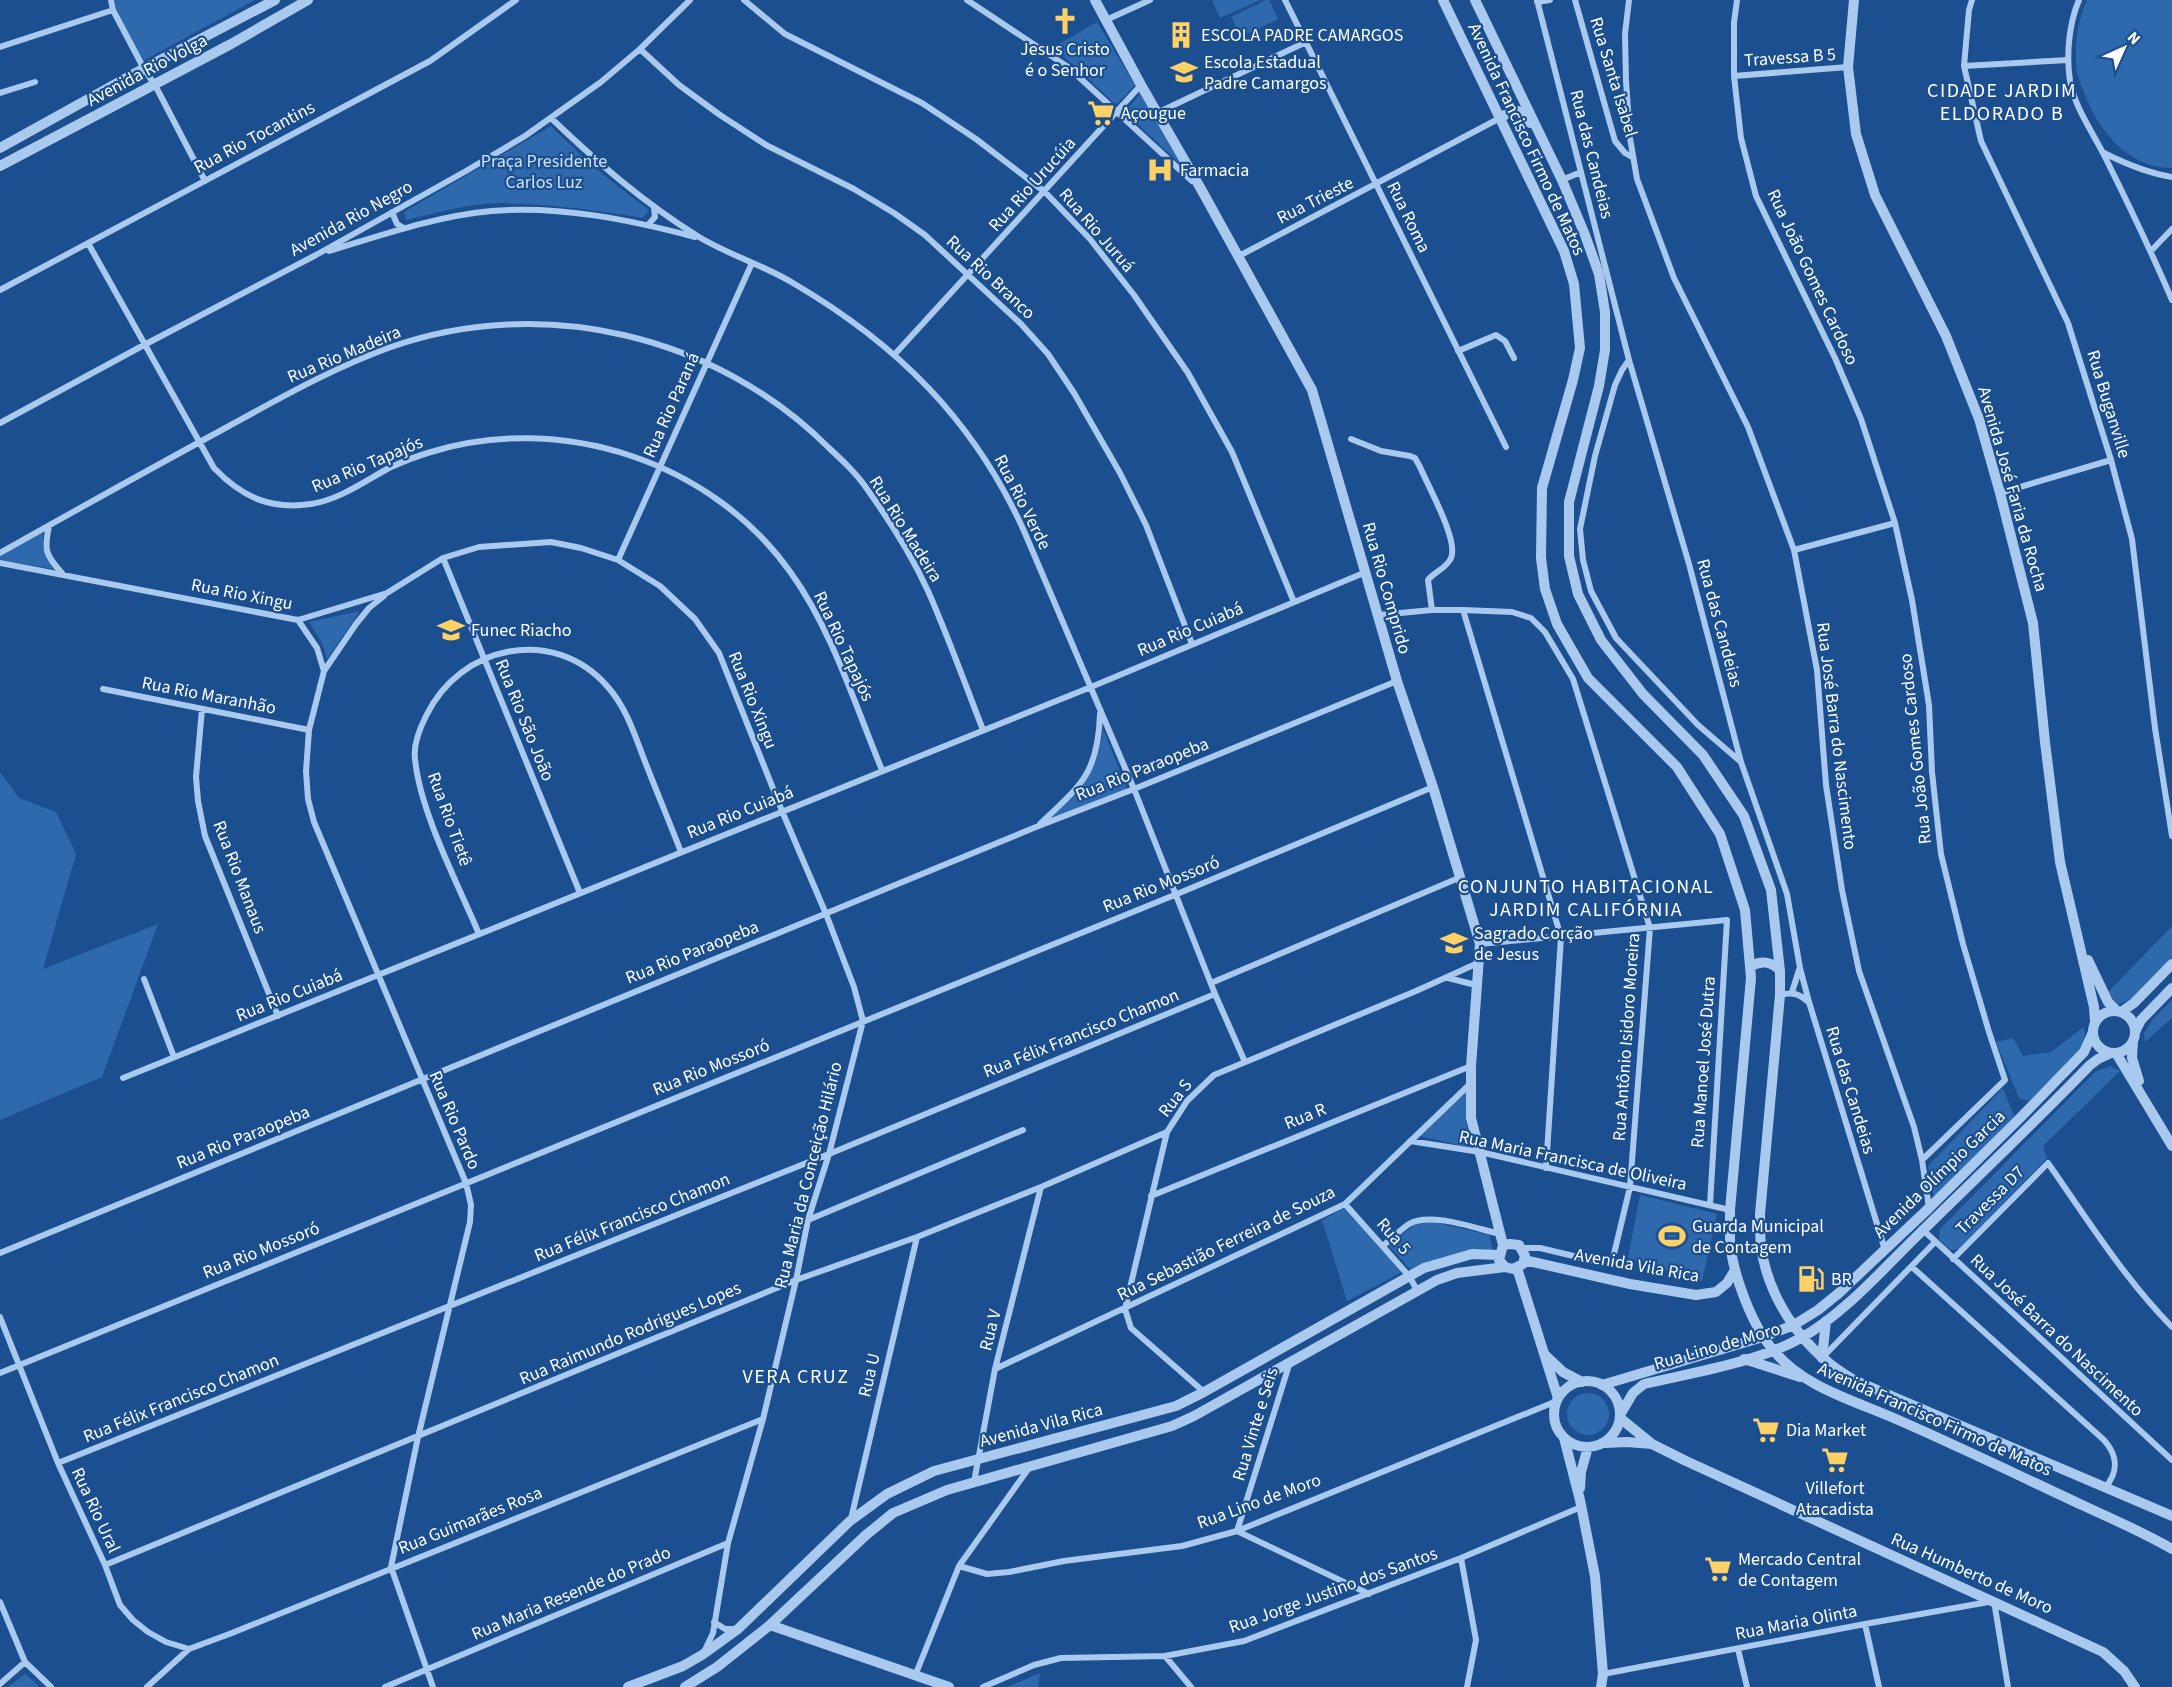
<svg xmlns="http://www.w3.org/2000/svg" width="2172" height="1687" font-family="'Source Sans 3',sans-serif">
	<rect width="100%" height="100%" fill="#1b4f8f"/>
	<!-- green -->
	<path fill="#2e69ad" d="M115,0h140l-114,62 -25,-55z
		M1212,0h48l-40,18z
		M1266,0h3l9,19 -37,18 -10,-20z
		M2087,0h85v168c-43,0 -73,-36 -87,-73 -4,-10 -9,-21 -9,-31 -1,-22 2,-45 11,-64z
		M1097,22l38,63 -19,20 -41,-39 -23,-18z
		M1140,94l41,71 -56,-53z
		M551,126c30,31 63,58 98,84l-6,8c-44,-8 -97,-14 -142,-15 -32,0 -64,10 -95,17l-2,-8z
		M43,532c-1,15 1,25 11,37l-54,-9v-4z
		M360,611l-33,48 -5,-16 -13,-21z
		M1103,729l24,60 -77,30c30,-29 48,-46 53,-90z
		M0,772l19,26 37,14 20,42 -33,115 115,-45 -56,153 -102,43z
		M2172,926v32l-40,41 -14,5 -11,-11z
		M2172,1000v18l-27,24 -1,-9 9,-14z
		M2084,1027l1,9 -5,14 -51,51 -10,-3 -23,-56 17,-4 10,18 28,-4z
		M2110,1066l10,5 -77,75 4,12 -88,91 -9,1 -11,-11 1,-10 155,-157z
		M2003,1088l11,28 -80,81 -6,-31z
		M1468,1089l-2,33 6,26 -57,-13z
		M1640,1195l77,19 -15,67 -74,-23z
		M1345,1208l57,64 -55,29 -25,-81z
		M1421,1219l68,16 4,16 -82,19 -22,-24z
		M1567 1414a21 21 0 1 1 42 0a21 21 0 1 1-42 0Z
		M1040,1673l-2,14h-31z
		M25,1674l15,13h-32z"/>
	<g fill="none" stroke-linecap="round" stroke-linejoin="round">
		<!-- minor -->
		<path stroke="#a9c9ee" stroke-width="6" d="M111,0l2,10 31,59 11,16 50,96
			M744,0l41,34 137,69 54,36 69,53 45,47 44,56 54,78 44,79 62,150
			M967,0l101,67 124,114
			M1285,0l221,447
			M1537,0l92,360 60,204 52,198 46,132 13,74 9,34 76,248
			M1575,0l40,141 10,12 7,4
			M1629,0l-4,34 1,47 4,57 7,41 37,99 74,149 46,123 23,120 9,115 16,105 17,81 55,156 8,33 7,48
			M1737,0l-3,23v53l7,62 15,58 79,162 26,61 34,104 17,77 17,105 3,67 9,82 22,90 26,88 16,48 -83,80
			M1972,0l-3,10 -5,56 17,75 87,182 43,137 21,79 23,189 17,108
			M2079,0c-10,23 -13,55 -9,81 5,27 22,50 34,74 24,48 47,96 68,145
			M1537,2l13,-2
			M1106,20l44,-20
			M0,47l113,-37
			M640,49l39,36 41,30 46,30 88,44 40,24 31,22 96,89 27,30 26,39 46,80 26,52 46,119
			M1964,66l104,-6
			M1734,76l114,-9
			M0,93l35,-11
			M1157,113l149,-71
			M551,118c47,45 93,85 148,119 30,18 64,28 94,46 104,61 181,137 231,248l110,258 81,205 30,68
			M2104,153c22,11 43,20 68,24
			M1562,180l19,-8
			M392,212l5,12 7,4
			M648,225l7,-8 -1,-9
			M88,243l126,225c28,29 56,42 97,36 28,-4 54,-23 78,-36 13,-6 28,-12 42,-16 130,-40 281,9 360,121 41,57 64,132 91,197
			M329,251c53,-16 107,-35 163,-40 66,-6 139,9 203,26
			M2151,251l21,-22
			M1239,256l261,-138
			M0,290l430,-229 86,-61
			M1458,351l38,-16 9,6 9,17
			M895,354l246,-269
			M1629,360l-7,10 -7,15 -20,71 -15,73 3,31 8,31 25,47 82,87 43,37
			M0,423l144,-78 172,-90 150,-84 59,-35 76,-54 39,-33 50,-49
			M1351,439l30,12 29,5 5,2 5,9c8,19 39,74 31,91 -4,10 -17,14 -23,22l4,30
			M2000,493l111,-33
			M49,526c-5,23 -4,29 13,47
			M1794,550l101,-27
			M0,553c76,-43 152,-85 229,-127 53,-29 106,-59 162,-79 152,-53 325,-12 438,101 14,13 28,26 38,41 23,32 45,67 61,102 20,45 37,93 55,139
			M443,558l137,335
			M618,560l134,-297
			M0,563l298,57 89,-27 56,-35 36,-11 72,-5 30,6 37,12 42,26 35,33 24,34 63,158 44,103 28,73 9,34 -34,133 -21,66 -12,60 -33,139 -35,124 -15,90 -8,17
			M384,596l-15,12 -13,16 -32,47 -15,59 -3,41 2,28 6,23 152,361 5,22 -1,17 -52,215 -27,130 42,120
			M1463,610l98,327 -15,231
			M1379,615l53,-5h31l49,2 19,6 14,14 28,47 77,249 -20,259 -17,71 -4,4 -6,1 -63,-15h-18
			M298,620l19,28 7,23
			M103,689l206,41
			M202,709l-6,68 2,24 7,35 73,180
			M1040,824c41,-39 58,-50 60,-110
			M479,934c-21,-50 -59,-122 -64,-175 -2,-14 5,-31 11,-43 34,-71 127,-91 181,-30 19,21 27,47 37,73 12,31 25,62 37,93
			M1480,944l247,-24 -17,285
			M1448,978l28,7
			M144,979l30,78
			M1211,983l250,-106
			M1792,992l7,-22
			M1780,995c12,-3 19,-2 28,7
			M123,1078l968,-391 275,-115
			M1410,1141l70,11 250,58
			M1151,1196l320,-130
			M1345,1204l64,72 8,14
			M808,1220l215,-90
			M1923,1230l249,230
			M1383,1246c8,-7 17,-16 26,-22 21,-13 68,5 91,10
			M0,1253l1036,-426 98,-38 263,-108
			M1953,1259l95,-96c39,56 76,115 124,164
			M1912,1267l192,173c14,16 15,31 1,48
			M0,1317l58,146 47,102 15,40 13,15 15,12 18,10 23,7
			M1822,1358l113,-116
			M995,1369l350,-165 125,-120
			M0,1373l1177,-479 256,-107
			M1204,1392l-73,-64 -6,-19 42,-177 20,-31 27,-26 202,-84 62,-28
			M58,1463l771,-309 386,-160
			M974,1482l21,-113 46,-182
			M851,1519l66,-282
			M1237,1531l53,-169
			M1237,1531l132,63
			M1461,1558l15,82 -9,47
			M105,1565l691,-285 121,-43 124,-50 126,-55
			M959,1566l28,8 22,-2 55,-11 118,-15 55,-15 320,-130
			M0,1602l25,60 26,25
			M714,1622l11,7h10
			M1865,1624l14,63
			M1738,1649l9,38
			M1165,1656l26,31
			M1603,1674l262,-50 129,-23 14,86
			M915,1676l44,-110 70,-98
			M0,1684l25,-22
			M147,1687l42,-38 43,-16 531,-214
			M385,1687l343,-144
			M983,1687l51,-22 27,-7 104,-2 79,-15 217,-83 120,-51"/>
		<!-- tertiary -->
		<path stroke="#a9c9ee" stroke-width="10" d="M1095,0l46,85 60,104 111,201 85,291 36,106 47,157 -9,122v52l32,127
			M1443,0l121,251 10,33 6,64 -7,32 -31,108 -1,70 4,31 12,35 31,54 89,89 43,67 25,76 6,68 -21,232c0,11 0,22 0,32 3,33 22,84 44,109 31,37 79,49 122,68 62,27 124,57 186,86 30,14 61,27 90,44
			M1475,0l87,180 23,55 14,39 6,38v38l-6,36 -30,116v54l9,38 23,46 42,54 60,61 41,61 27,74 9,81v24l-20,219c0,11 0,22 1,33 8,55 45,106 93,133l318,136
			M1854,0l-6,67 8,67 19,61 71,141 33,83 21,74 33,130 12,119 15,120 34,145 1,14
			M1500,118l10,-6 8,-1 12,12
			M0,148l128,-71 147,-77
			M0,166l231,-122 77,-44
			M2088,960l20,42 9,9
			M1750,967c10,-7 22,-6 30,4
			M2093 1032a21 21 0 1 1 42 0a21 21 0 1 1-42 0Z
			M2121,1012l13,-9 38,-39
			M2135,1032l6,-12 31,-32
			M2133,1041l-1,17 7,23
			M2116,1053l56,93
			M1510,1244l9,1 6,11 -2,8 -10,5 -8,-2 -6,-7 4,-15z
			M1524,1260l106,24 66,11 20,-3 11,-9 8,-13
			M1517,1268l41,130
			M1545,1355l18,17 19,10
			M1822,1358l4,-37
			M1744,1359l56,18
			M1554 1414a33 33 0 1 1 66 0a33 33 0 1 1-66 0Z
			M1602,1385l161,-48 31,-12 24,-15 21,-17 90,-85 91,-90 64,-66 9,-20
			M1620,1415l13,-22 11,-9c51,-12 111,-21 157,-46 43,-24 82,-69 117,-103 57,-56 116,-112 172,-170l8,-6 13,-6
			M1620,1418l32,26 34,17 417,191 21,19 11,16
			M1564,1438l16,62 15,76 8,98 -2,13
			M1605,1443l22,-1 25,2
			M1580,1488l1,-16 7,-25
			M770,1625l179,62
			M628,1687l55,-21 19,-11 36,-26 112,-108 37,-27 47,-23 242,-65 28,-14 220,-124 48,-14 27,1
			M685,1687l32,-20 53,-42 96,-90 27,-22 54,-23 225,-64 22,-10 243,-136 20,-7 48,-6"/>
	</g>
	<!-- icons -->
	<defs>
		<symbol id="church-bare" viewBox="-9 -9 18 18"><path d="M-1.2-6h2.4v3.5h3.3v2.4h-3.3V6h-2.4V-.1h-3.3v-2.4h3.3Z" fill="#ffd166" stroke="#1b4f8f" stroke-width="2.5" paint-order="stroke"/></symbol>
		<symbol id="building-bare" viewBox="-9 -9 18 18"><path d="M-4-6H4V6H1V3H-1V6H-4ZM-2.5-4.3h1.7v1.8h-1.7ZM.8-4.3h1.7v1.8H.8ZM-2.5-1h1.7V.8h-1.7ZM.8-1h1.7V.8H.8Z" fill="#ffd166" stroke="#1b4f8f" stroke-width="2.5" paint-order="stroke"/></symbol>
		<symbol id="school-bare" viewBox="-9 -9 18 18"><path d="M0-5L7-2L0 1L-7-2ZM-4 1L0 2.5L4 1V4Q0 6-4 4Z" fill="#ffd166" stroke="#1b4f8f" stroke-width="2.5" paint-order="stroke"/></symbol>
		<symbol id="supermarket-bare" viewBox="-9 -9 18 18"><path d="M-6-5.5h2.5l.6 2H6L4.5 2H-2.5L-4.4-4H-6ZM-1.5 3.2a1.3 1.3 0 1 0 .1 0ZM3 3.2a1.3 1.3 0 1 0 .1 0Z" fill="#ffd166" stroke="#1b4f8f" stroke-width="2.5" paint-order="stroke"/></symbol>
		<symbol id="hospital-bare" viewBox="-9 -9 18 18"><path d="M-5-5h3v3.5h4V-5h3V5h-3V1.5h-4V5h-3Z" fill="#ffd166" stroke="#1b4f8f" stroke-width="2.5" paint-order="stroke"/></symbol>
		<symbol id="stadium-bare" viewBox="-9 -9 18 18"><path d="M0-5a6.5 5 0 1 0 0 10a6.5 5 0 1 0 0-10ZM-3.5-1.8h7v3.6h-7Z" fill="#ffd166" stroke="#1b4f8f" stroke-width="2.5" paint-order="stroke"/></symbol>
		<symbol id="fuel-bare" viewBox="-9 -9 18 18"><path d="M-5.5-6h7V0h2V4h1.3V-2.5L3-4.5l.8-.8L6-3V5H2.5V1h-1V6h-7ZM-4.2-4.7v3.2H.2V-4.7Z" fill="#ffd166" stroke="#1b4f8f" stroke-width="2.5" paint-order="stroke"/></symbol>
	</defs>
	<g fill-rule="evenodd">
		<use href="#church-bare" x="1046" y="2" width="38" height="38"/>
		<use href="#building-bare" x="1162" y="16" width="38" height="38"/>
		<use href="#school-bare" x="1165" y="53" width="38" height="38"/>
		<use href="#supermarket-bare" x="1082" y="94" width="38" height="38"/>
		<use href="#hospital-bare" x="1141" y="151" width="38" height="38"/>
		<use href="#school-bare" x="432" y="611" width="38" height="38"/>
		<use href="#school-bare" x="1435" y="924" width="38" height="38"/>
		<use href="#stadium-bare" x="1653" y="1217" width="38" height="38"/>
		<use href="#fuel-bare" x="1792" y="1260" width="38" height="38"/>
		<use href="#supermarket-bare" x="1747" y="1411" width="38" height="38"/>
		<use href="#supermarket-bare" x="1816" y="1441" width="38" height="38"/>
		<use href="#supermarket-bare" x="1699" y="1550" width="38" height="38"/>
	</g>
	<g text-anchor="middle" stroke-width="4.5" stroke-linejoin="round" paint-order="stroke">
		<!-- poi labels -->
		<g font-size="18" fill="#fff" stroke="#1b4f8f" text-anchor="start">
			<text x="1201" y="41">ESCOLA PADRE CAMARGOS</text>
			<text x="1065" y="55" text-anchor="middle">Jesus Cristo<tspan x="1065" dy="21">é o Senhor</tspan></text>
			<text x="1204" y="68">Escola Estadual<tspan x="1204" dy="21">Padre Camargos</tspan></text>
			<text x="1121" y="119">Açougue</text>
			<text x="1180" y="176">Farmacia</text>
			<text x="471" y="636">Funec Riacho</text>
			<text x="1474" y="939">Sagrado Corção<tspan x="1474" dy="21">de Jesus</tspan></text>
			<text x="1692" y="1232">Guarda Municipal<tspan x="1692" dy="21">de Contagem</tspan></text>
			<text x="1831" y="1285">BR</text>
			<text x="1786" y="1436">Dia Market</text>
			<text x="1835" y="1494" text-anchor="middle">Villefort<tspan x="1835" dy="21">Atacadista</tspan></text>
			<text x="1738" y="1565">Mercado Central<tspan x="1738" dy="21">de Contagem</tspan></text>
		</g>
		<!-- street labels -->
		<g font-size="18" fill="#fff" stroke="#1b4f8f">
			<text transform="translate(1790 57) rotate(-4)" y="6">Travessa B 5</text>
			<text transform="translate(147 70) rotate(-28)" y="6">Avenida Rio Volga</text>
			<text transform="translate(1614 77) rotate(73)" y="6">Rua Santa Isabel</text>
			<text transform="translate(254 137) rotate(-28)" y="6">Rua Rio Tocantins</text>
			<text transform="translate(1527 139) rotate(65)" y="6">Avenida Francisco Firmo de Matos</text>
			<text transform="translate(1592 154) rotate(76)" y="6">Rua das Candeias</text>
			<text transform="translate(1032 184) rotate(-48)" y="6">Rua Rio Urucúia</text>
			<text transform="translate(1315 200) rotate(-27)" y="6">Rua Trieste</text>
			<text transform="translate(1409 217) rotate(64)" y="6">Rua Roma</text>
			<text transform="translate(351 218) rotate(-29)" y="6">Avenida Rio Negro</text>
			<text transform="translate(1097 230) rotate(49)" y="6">Rua Rio Juruá</text>
			<text transform="translate(991 277) rotate(43)" y="6">Rua Rio Branco</text>
			<text transform="translate(1813 277) rotate(65)" y="6">Rua João Gomes Cardoso</text>
			<text transform="translate(344 354) rotate(-23)" y="6">Rua Rio Madeira</text>
			<text transform="translate(2109 404) rotate(73)" y="6">Rua Buganville</text>
			<text transform="translate(671 405) rotate(-66)" y="6">Rua Rio Paraná</text>
			<text transform="translate(367 464) rotate(-23)" y="6">Rua Rio Tapajós</text>
			<text transform="translate(2013 489) rotate(74)" y="6">Avenida José Faria da Rocha</text>
			<text transform="translate(1023 502) rotate(63)" y="6">Rua Rio Verde</text>
			<text transform="translate(906 529) rotate(58)" y="6">Rua Rio Madeira</text>
			<text transform="translate(1387 588) rotate(74)" y="6">Rua Rio Comprido</text>
			<text transform="translate(242 594) rotate(11)" y="6">Rua Rio Xingu</text>
			<text transform="translate(1720 623) rotate(75)" y="6">Rua das Candeias</text>
			<text transform="translate(1190 629) rotate(-23)" y="6">Rua Rio Cuiabá</text>
			<text transform="translate(844 646) rotate(65)" y="6">Rua Rio Tapajós</text>
			<text transform="translate(209 695) rotate(11)" y="6">Rua Rio Maranhão</text>
			<text transform="translate(753 700) rotate(68)" y="6">Rua Rio Xingu</text>
			<text transform="translate(525 720) rotate(68)" y="6">Rua Rio São João</text>
			<text transform="translate(1837 736) rotate(83)" y="6">Rua José Barra do Nascimento</text>
			<text transform="translate(1915 749) rotate(-96)" y="6">Rua João Gomes Cardoso</text>
			<text transform="translate(1142 769) rotate(-22)" y="6">Rua Rio Paraopeba</text>
			<text transform="translate(740 812) rotate(-22)" y="6">Rua Rio Cuiabá</text>
			<text transform="translate(450 819) rotate(70)" y="6">Rua Rio Tietê</text>
			<text transform="translate(240 877) rotate(69)" y="6">Rua Rio Manaus</text>
			<text transform="translate(1161 884) rotate(-22)" y="6">Rua Rio Mossoró</text>
			<text transform="translate(692 952) rotate(-22)" y="6">Rua Rio Paraopeba</text>
			<text transform="translate(289 995) rotate(-22)" y="6">Rua Rio Cuiabá</text>
			<text transform="translate(1081 1033) rotate(-22)" y="6">Rua Félix Francisco Chamon</text>
			<text transform="translate(1626 1037) rotate(-86)" y="6">Rua Antônio Isidoro Moreira</text>
			<text transform="translate(1703 1062) rotate(-86)" y="6">Rua Manoel José Dutra</text>
			<text transform="translate(711 1067) rotate(-22)" y="6">Rua Rio Mossoró</text>
			<text transform="translate(1851 1090) rotate(73)" y="6">Rua das Candeias</text>
			<text transform="translate(1175 1098) rotate(-52)" y="6">Rua S</text>
			<text transform="translate(1305 1116) rotate(-22)" y="6">Rua R</text>
			<text transform="translate(455 1120) rotate(67)" y="6">Rua Rio Pardo</text>
			<text transform="translate(243 1137) rotate(-22)" y="6">Rua Rio Paraopeba</text>
			<text transform="translate(1573 1160) rotate(12)" y="6">Rua Maria Francisca de Oliveira</text>
			<text transform="translate(1939 1174) rotate(-44)" y="6">Avenida Olímpio Garcia</text>
			<text transform="translate(808 1175) rotate(-76)" y="6">Rua Maria da Conceição Hilário</text>
			<text transform="translate(1990 1200) rotate(-45)" y="6">Travessa D7</text>
			<text transform="translate(632 1217) rotate(-22)" y="6">Rua Félix Francisco Chamon</text>
			<text transform="translate(1394 1236) rotate(49)" y="6">Rua 5</text>
			<text transform="translate(1226 1243) rotate(-26)" y="6">Rua Sebastião Ferreira de Souza</text>
			<text transform="translate(261 1250) rotate(-22)" y="6">Rua Rio Mossoró</text>
			<text transform="translate(1637 1265) rotate(10)" y="6">Avenida Vila Rica</text>
			<text transform="translate(990 1330) rotate(-76)" y="6">Rua V</text>
			<text transform="translate(630 1333) rotate(-23)" y="6">Rua Raimundo Rodrigues Lopes</text>
			<text transform="translate(2057 1335) rotate(43)" y="6">Rua José Barra do Nascimento</text>
			<text transform="translate(1717 1346) rotate(-16)" y="6">Rua Lino de Moro</text>
			<text transform="translate(869 1375) rotate(-77)" y="6">Rua U</text>
			<text transform="translate(181 1398) rotate(-22)" y="6">Rua Félix Francisco Chamon</text>
			<text transform="translate(1935 1419) rotate(24)" y="6">Avenida Francisco Firmo de Matos</text>
			<text transform="translate(1255 1424) rotate(-73)" y="6">Rua Vinte e Seis</text>
			<text transform="translate(1041 1425) rotate(-15)" y="6">Avenida Vila Rica</text>
			<text transform="translate(1259 1501) rotate(-20)" y="6">Rua Lino de Moro</text>
			<text transform="translate(96 1510) rotate(65)" y="6">Rua Rio Ural</text>
			<text transform="translate(470 1520) rotate(-22)" y="6">Rua Guimarães Rosa</text>
			<text transform="translate(1972 1573) rotate(24)" y="6">Rua Humberto de Moro</text>
			<text transform="translate(1333 1590) rotate(-20)" y="6">Rua Jorge Justino dos Santos</text>
			<text transform="translate(571 1593) rotate(-23)" y="6">Rua Maria Resende do Prado</text>
			<text transform="translate(1796 1622) rotate(-11)" y="6">Rua Maria Olinta</text>
		</g>
		<!-- park labels -->
		<g font-size="18" fill="#cfe3fa" stroke="#1b4f8f">
			<text x="544" y="167">Praça Presidente<tspan x="544" dy="21">Carlos Luz</tspan></text>
		</g>
		<!-- neighbourhood labels -->
		<g font-size="20" letter-spacing="1.5" fill="#fff" stroke="#1b4f8f">
			<text x="2002" y="97">CIDADE JARDIM<tspan x="2002" dy="23">ELDORADO B</tspan></text>
			<text x="1586" y="893">CONJUNTO HABITACIONAL<tspan x="1586" dy="23">JARDIM CALIFÓRNIA</tspan></text>
			<text x="796" y="1383">VERA CRUZ</text>
		</g>
	</g>
	<!-- north arrow -->
	<g transform="translate(2124 48) rotate(45)" stroke="#1b4f8f" stroke-width="4.5" paint-order="stroke">
	<path d="M0-4.5L10 22L0 15L-10 22Z" fill="#ffffff"/>
	<text y="-9" font-size="16" font-weight="bold" text-anchor="middle" fill="#ffffff">N</text>
	</g>
</svg>
